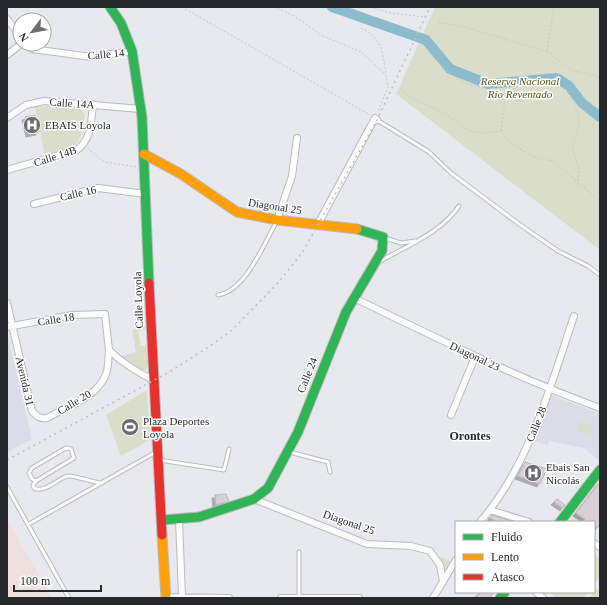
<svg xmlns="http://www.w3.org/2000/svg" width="607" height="605" font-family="Georgia,serif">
	<defs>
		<filter id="shadow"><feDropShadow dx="-3" dy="3" stdDeviation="0" flood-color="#0004"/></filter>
	</defs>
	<rect width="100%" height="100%" fill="#e8e9ee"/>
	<!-- built -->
	<path fill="#dbdce7" d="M7,333l25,106 -25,13z
		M551,395l49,19v44l-2,2 -14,-12 -35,-7 -1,4 -15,-4z"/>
	<!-- industrial -->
	<path fill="#ede0de" d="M7,519l44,79h-44z"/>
	<!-- green -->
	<path fill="#dbddcb" d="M435,7h165v243l-204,-156z
		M49,106l31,3 5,5c-5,35 -7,33 -40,42l-10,-49z
		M136,325l1,3 9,-1 -1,2 -7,3 3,14 5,-1 3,19 -2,6h-5l-20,-14 14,-4 -4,-21 3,-2z
		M147,390l3,50 -29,16 -15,-41z
		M580,421l13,4 -4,10 -12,-4z
		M576,513l9,6 -2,3h-8l-4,-3z
		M594,554l6,5v18l-6,8z
		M440,556l14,7 -7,8z
		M596,589l4,2 -2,7h-9z
		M549,592h40l-5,6h-28z"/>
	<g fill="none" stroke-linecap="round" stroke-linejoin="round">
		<!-- river -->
		<path stroke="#8cbbcb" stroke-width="10" d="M332,7l94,33 24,29 38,15 69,-6 12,8 13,17 18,14"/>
	</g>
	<!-- building -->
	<path fill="#dacfd5" stroke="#bbb9bc" filter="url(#shadow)" d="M35,115l4,17 -10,2 -4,-17z
		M525,462l22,7 -7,15 -22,-8z
		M600,482v42l-3,4 -3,-2v-4h-12l3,-3 -9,-6z
		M226,494l3,7 -13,4 -1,-10z
		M557,499l8,6 -2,3 -9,-6z
		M492,515l22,7h-17l-6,-4z
		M480,592h14l-4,6h-14z"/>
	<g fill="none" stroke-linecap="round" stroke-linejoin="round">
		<defs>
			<path id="lane" d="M377,120l52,32 22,21 68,51 39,27 30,15 12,9
				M385,238l16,5 14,-2
				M379,262c27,-16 62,-29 80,-56
				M218,295c28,-4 46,-52 59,-74
				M289,452l39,10 2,10
				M159,460l65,10 5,-21
				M36,481l-4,-2 -3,-6 3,-5 34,-20 5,1 3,9 -38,23 -3,4 1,3c10,6 24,-10 34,-12 5,-1 24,6 33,7
				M7,487l62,111
				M29,524l127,-72
				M299,597v-45"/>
			<path id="street" d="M7,19l13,16
				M32,49l60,8 40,-6
				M7,55l14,-11
				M7,118l19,-13 18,-4 97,8
				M7,170l70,-20c15,-11 14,-29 16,-46
				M34,204l64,-16 48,6
				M277,220l15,-44 5,-38
				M318,224l57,-106 2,2
				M354,298c81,39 161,79 246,110
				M7,303l25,108c5,6 8,8 15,7 20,-11 51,-21 59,-44 3,-7 2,-17 3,-24 13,13 28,22 44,30
				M7,327l65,-12 33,-1 4,36
				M451,415l24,-58
				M254,499l113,45 44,2 19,5 10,14 3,17
				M490,510l39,12
				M179,519l3,78
				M480,522c50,-58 70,-135 94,-206
				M594,543l6,4
				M536,592l7,6
				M166,597l63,1
				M281,598h78
				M433,598l23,-38"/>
			<path id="fast" d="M110,7l11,16 11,28 10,66 7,166
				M162,520l37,-3 55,-18 14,-11 30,-56 48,-120 36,-61 1,-14 -26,-8
				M560,522l40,-52
				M500,598l5,-6"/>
			<path id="slow" d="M144,154l37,20 56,38 40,8 80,9
				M162,535l4,63"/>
			<path id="jam" d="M149,283l13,252"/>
		</defs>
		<!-- lane casing -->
		<use href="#lane" stroke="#bbbbbf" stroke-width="5"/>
		<!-- street casing -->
		<use href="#street" stroke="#bbbbbf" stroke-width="8"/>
		<!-- fast casing -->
		<use href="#fast" stroke="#bbbbbf" stroke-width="11"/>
		<!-- slow casing -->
		<use href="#slow" stroke="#bbbbbf" stroke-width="11"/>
		<!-- jam casing -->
		<use href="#jam" stroke="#bbbbbf" stroke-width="11"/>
		<!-- path -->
		<path stroke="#c9c9cb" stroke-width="1" stroke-dasharray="2 2" stroke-linecap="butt" d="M182,7l188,108
			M274,7l20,9 27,19 40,17 25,23 2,12 -10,25
			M370,7l20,6 35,4
			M438,22l26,5 85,25 16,14 10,5 19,4 6,4
			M361,28c22,12 21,22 25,45
			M547,51l7,-44
			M432,56l20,19 13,8 36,10 28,-9 28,-1 7,4 5,5 8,18 2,13 -7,25 7,20 -2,19
			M400,89l11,9 30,13 28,20 11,2 21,-2 11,13 13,8 13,6 15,3 47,40
			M494,91l8,8 21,2 20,-17
			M501,131l4,-31
			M87,148l18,14 32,5"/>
		<!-- lane -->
		<use href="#lane" stroke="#fcfcfc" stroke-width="3"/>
		<!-- street -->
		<use href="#street" stroke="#fcfcfc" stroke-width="6"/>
		<!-- fast -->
		<use href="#fast" stroke="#30b455" stroke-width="9"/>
		<!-- slow -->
		<use href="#slow" stroke="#ff9f0a" stroke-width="9"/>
		<!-- jam -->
		<use href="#jam" stroke="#e5322d" stroke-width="9"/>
		<!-- rail -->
		<path stroke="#bfbfc0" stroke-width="1.5" stroke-dasharray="2 4" stroke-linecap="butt" d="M7,460l164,-89 39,-25 22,-16 45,-46 25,-31 75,-133 53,-113"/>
	</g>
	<!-- icons -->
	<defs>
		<symbol id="hospital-disc" viewBox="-11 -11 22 22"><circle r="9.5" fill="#6b6c6f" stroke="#fff"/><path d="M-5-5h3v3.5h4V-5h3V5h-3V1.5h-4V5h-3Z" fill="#fff"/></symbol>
		<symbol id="stadium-disc" viewBox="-11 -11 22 22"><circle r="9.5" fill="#6b6c6f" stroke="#fff"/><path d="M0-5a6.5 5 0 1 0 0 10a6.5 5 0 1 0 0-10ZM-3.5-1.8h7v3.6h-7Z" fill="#fff"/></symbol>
	</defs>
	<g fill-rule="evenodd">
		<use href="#hospital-disc" x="22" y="115" width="20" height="20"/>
		<use href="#stadium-disc" x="120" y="417" width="20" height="20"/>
		<use href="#hospital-disc" x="523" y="463" width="20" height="20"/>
	</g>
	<g text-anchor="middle" stroke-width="3" stroke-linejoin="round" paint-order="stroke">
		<!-- street labels -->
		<g font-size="11" fill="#27282b" stroke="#fff">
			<text transform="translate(106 54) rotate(-5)" y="4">Calle 14</text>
			<text transform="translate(72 103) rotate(4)" y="4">Calle 14A</text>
			<text transform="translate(55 156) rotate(-18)" y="4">Calle 14B</text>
			<text transform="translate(78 193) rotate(-13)" y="4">Calle 16</text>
			<text transform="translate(275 206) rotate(9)" y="4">Diagonal 25</text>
			<text transform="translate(138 300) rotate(-92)" y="4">Calle Loyola</text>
			<text transform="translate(56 319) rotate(-9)" y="4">Calle 18</text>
			<text transform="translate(475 356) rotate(25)" y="4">Diagonal 23</text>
			<text transform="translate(307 375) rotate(-68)" y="4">Calle 24</text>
			<text transform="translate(25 381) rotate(77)" y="4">Avenida 31</text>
			<text transform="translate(74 402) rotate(-31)" y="4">Calle 20</text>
			<text transform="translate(536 424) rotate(-68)" y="4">Calle 28</text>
			<text transform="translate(349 522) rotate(19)" y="4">Diagonal 25</text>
		</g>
		<!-- park labels -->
		<g font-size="11" font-style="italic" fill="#525415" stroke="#fff">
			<text x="520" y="85">Reserva Nacional<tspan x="520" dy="13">Río Reventado</tspan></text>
		</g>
		<!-- poi labels -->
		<g font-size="11" fill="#27282b" stroke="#fff" text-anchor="start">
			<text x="45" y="129">EBAIS Loyola</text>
			<text x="143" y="425">Plaza Deportes<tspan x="143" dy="13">Loyola</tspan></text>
			<text x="546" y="471">Ebais San<tspan x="546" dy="13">Nicolás</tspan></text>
		</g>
		<!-- neighbourhood labels -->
		<g font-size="12" font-weight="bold" fill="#27282b" stroke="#fff">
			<text x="470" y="440">Orontes</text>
		</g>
	</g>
	<!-- border -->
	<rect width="607" height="605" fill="none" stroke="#27282b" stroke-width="16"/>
	<!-- legend -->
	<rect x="455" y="521" width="140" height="72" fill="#ffffff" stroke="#a9a9aa"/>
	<rect x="463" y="534" width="20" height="6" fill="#30b455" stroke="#a9a9aa"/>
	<text x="491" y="541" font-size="12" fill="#27282b">Fluido</text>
	<rect x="463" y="554" width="20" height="6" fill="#ff9f0a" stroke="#a9a9aa"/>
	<text x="491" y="561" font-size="12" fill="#27282b">Lento</text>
	<rect x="463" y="574" width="20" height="6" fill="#e5322d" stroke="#a9a9aa"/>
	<text x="491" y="581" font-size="12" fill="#27282b">Atasco</text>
	<!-- north arrow -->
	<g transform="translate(32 32) rotate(238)"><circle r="19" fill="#ffffff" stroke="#a9a9aa"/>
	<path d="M0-3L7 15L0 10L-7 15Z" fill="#6b6c6f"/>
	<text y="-6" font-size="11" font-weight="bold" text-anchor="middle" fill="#27282b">N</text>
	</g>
	<!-- scale -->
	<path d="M14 585v6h87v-6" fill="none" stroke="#27282b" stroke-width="2"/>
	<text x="20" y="585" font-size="12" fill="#27282b" stroke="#ffffff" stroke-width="3" paint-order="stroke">100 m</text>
</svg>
